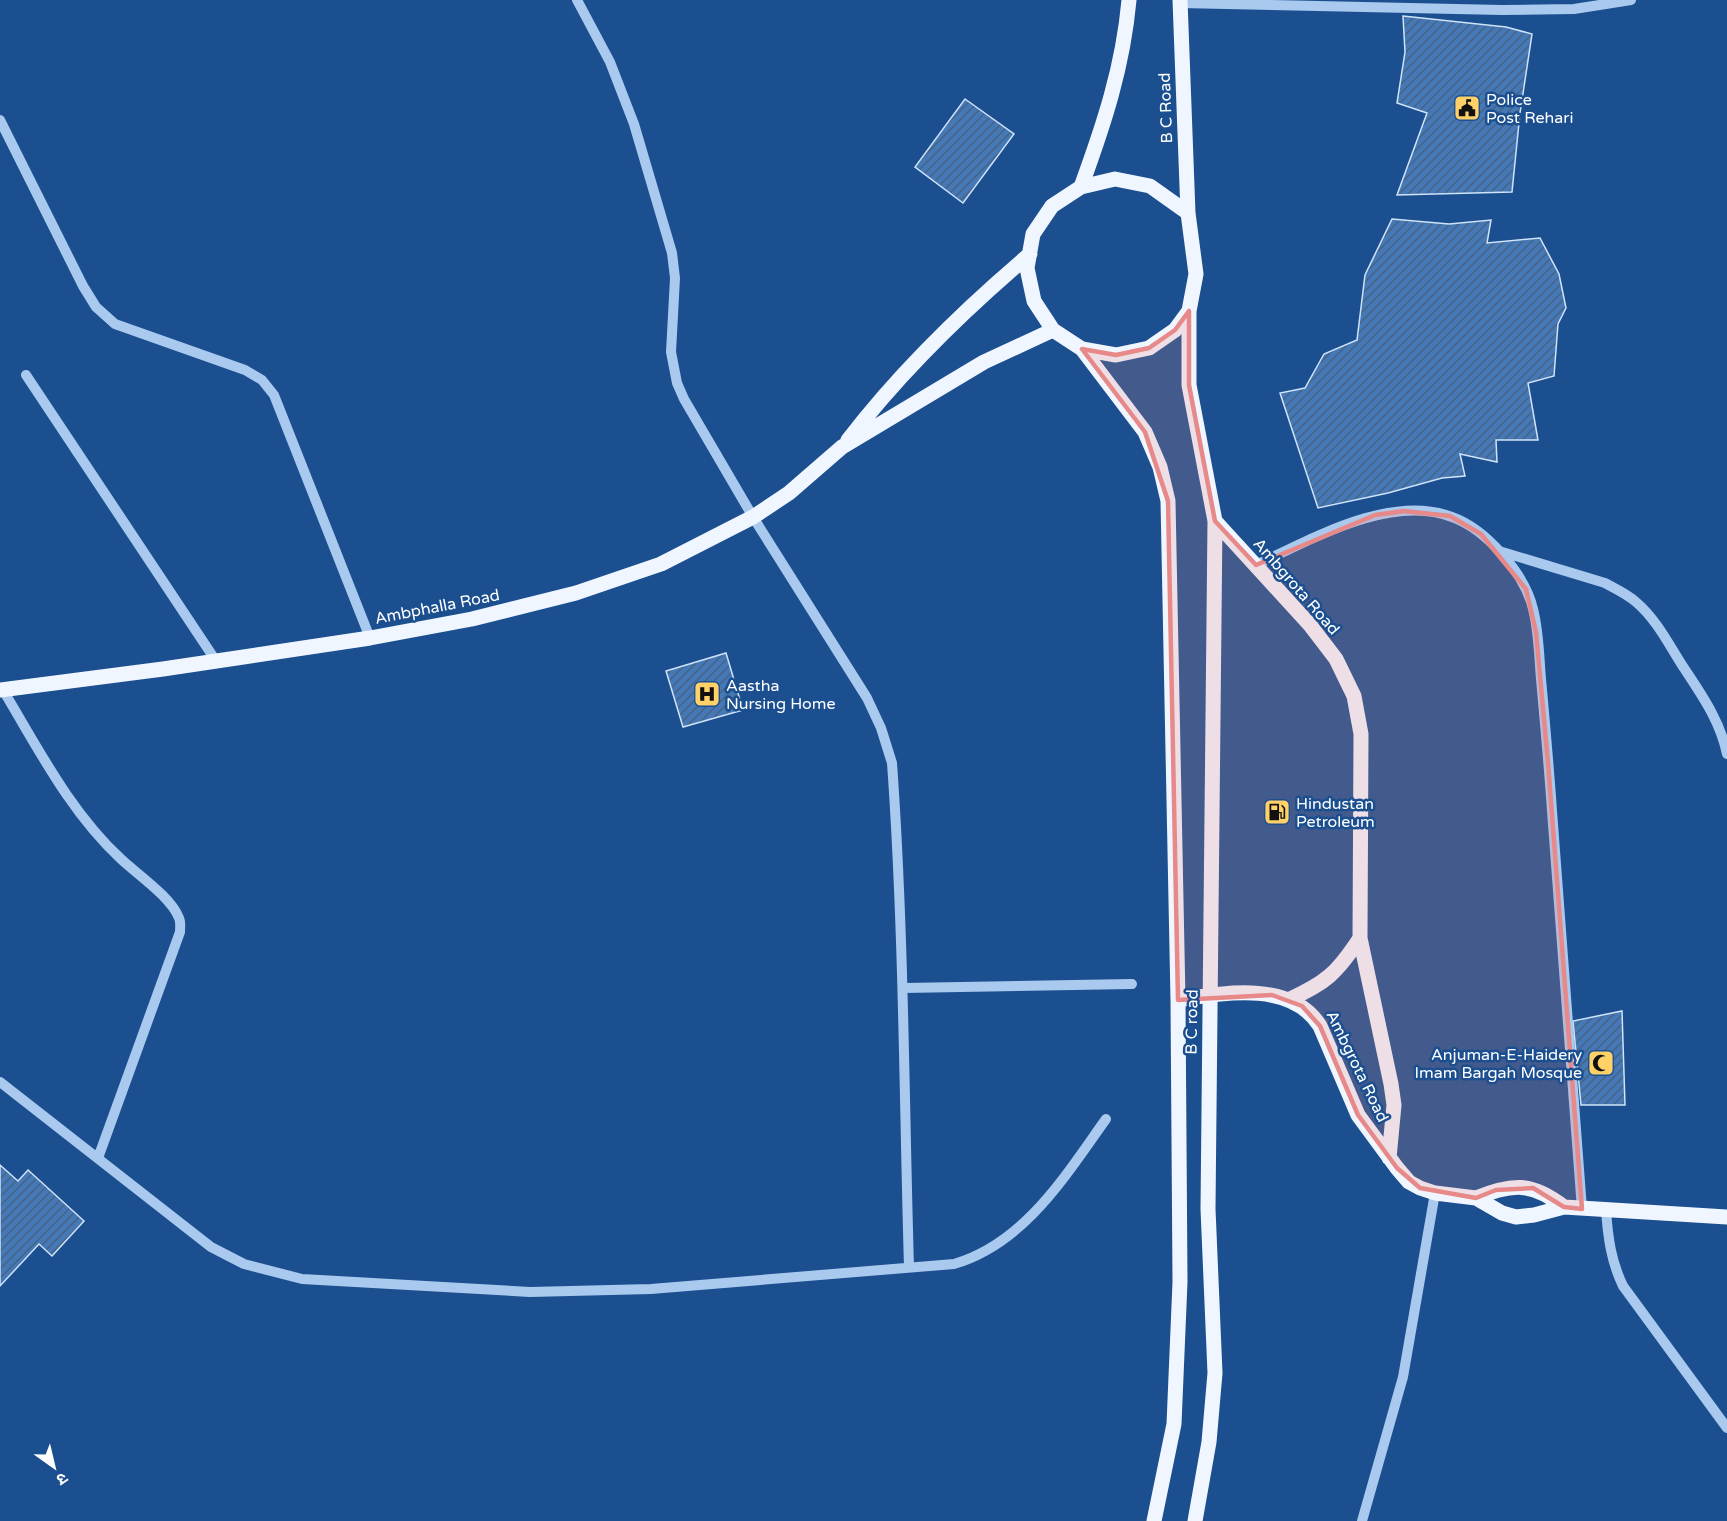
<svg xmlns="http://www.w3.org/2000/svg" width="1727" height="1521" font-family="'Varela Round','Noto Sans Devanagari',sans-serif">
	<defs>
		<pattern id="building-hatch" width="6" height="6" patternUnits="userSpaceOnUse" patternTransform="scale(1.5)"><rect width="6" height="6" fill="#4478b7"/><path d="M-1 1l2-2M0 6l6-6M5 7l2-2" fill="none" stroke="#486282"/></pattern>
	</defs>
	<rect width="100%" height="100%" fill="#1b4f8f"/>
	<!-- building -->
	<path fill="url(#building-hatch)" stroke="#cfe3fa" stroke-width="1.5" d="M1403,16l103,11 26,7 -12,79 -8,79 -115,3 30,-82 -30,-10 8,-51z
		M965,99l49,35 -51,69 -48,-36z
		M1392,219l57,5 42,-4 -4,23 53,-5 19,36 7,34 -8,16 -4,52 -26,7 10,57h-42l1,22 -37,-8 5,22 -23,2 -54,15 -70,15 -38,-115 25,-5 19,-34 33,-14 8,-65z
		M726,653l17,57 -60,17 -17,-56z
		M1622,1011l3,94h-44l-8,-84z
		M0,1165l18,16 10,-11 56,51 -32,35 -13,-12 -39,42z"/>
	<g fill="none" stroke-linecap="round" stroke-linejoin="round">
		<!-- minor -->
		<path stroke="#a9c9ee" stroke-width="10" d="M577,0l33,62 24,62 38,129 3,25 -4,74 6,31 7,16 69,118 114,181 14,30 11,35c12,168 12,336 17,504
			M1180,3l322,7 72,-1 57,-9
			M0,120l83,166 13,21 19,17 130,46 17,10 12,15 96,243
			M26,375l190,286
			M1499,551l106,32c11,6 22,11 31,19 20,17 32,41 46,63 19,29 38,55 45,89
			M1256,565c54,-25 135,-72 196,-48 34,12 73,57 81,92 6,23 6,47 8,70 4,44 8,88 11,132 10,132 20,265 30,398
			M3,690c35,58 67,122 118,169 17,16 50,38 58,59 2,4 1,9 1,14l-82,226
			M904,988l228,-4
			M0,1082l211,165 33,17 58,15 228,13 121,-3 303,-25c71,-21 111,-88 152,-145
			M1606,1210c2,28 5,51 17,76l104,142
			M1362,1521l41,-144 32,-184"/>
		<!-- major -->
		<path stroke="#f0f6ff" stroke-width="15" d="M1180,0l8,213 8,61 -7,37 -14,19 -26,18 -33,7 -34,-6 -29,-19 -19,-29 -7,-33 6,-34 19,-28 29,-19 34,-8 35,7 38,27
			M1081,187c23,-63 42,-120 48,-187
			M1189,311v74l26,136 -7,688 7,164 -6,69 -14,79
			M1082,349l63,83 15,35 8,34 10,499 2,282 -6,142 -20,97
			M848,440c53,-69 116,-130 182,-186
			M1215,521l95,104 26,34 18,37 7,38 -1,204 31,146 3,21 -5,53
			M0,690l163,-21 207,-31 102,-19 104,-26 85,-29 92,-47 36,-24 53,-46 142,-85 69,-32
			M1178,1000c45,-7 113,-20 142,26l38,89 39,53 12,14 11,6 15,5 41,5 26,15 14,4 18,-2 30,-8 163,10
			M1288,1000c38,-17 49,-27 72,-62
			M1476,1198c36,-15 56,-16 88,9"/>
	</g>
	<!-- marked area -->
	<path fill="#e88989" fill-opacity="0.2" stroke="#e88989" stroke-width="4.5" stroke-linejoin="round" d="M1189,311v74l26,136 41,44 119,-50 29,-4 46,5 31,18 45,55 10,43 12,130 34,447 -18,-2 -31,-19 -37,2 -20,8 -56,-10 -23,-20 -39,-53 -38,-89 -18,-20 -30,-11 -94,5 -10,-499 -23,-69 -63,-83 34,6 33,-7 26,-18z"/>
	<!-- icons -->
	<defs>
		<symbol id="civic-square" viewBox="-11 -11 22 22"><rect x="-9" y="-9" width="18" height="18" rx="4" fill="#ffd166" stroke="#1b4f8f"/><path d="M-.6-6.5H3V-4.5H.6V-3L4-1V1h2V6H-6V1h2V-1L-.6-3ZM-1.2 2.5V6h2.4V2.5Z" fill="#111"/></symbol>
		<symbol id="hospital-square" viewBox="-11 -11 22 22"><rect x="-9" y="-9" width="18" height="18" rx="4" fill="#ffd166" stroke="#1b4f8f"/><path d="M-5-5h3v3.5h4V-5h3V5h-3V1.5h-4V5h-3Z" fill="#111"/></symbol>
		<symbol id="fuel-square" viewBox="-11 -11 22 22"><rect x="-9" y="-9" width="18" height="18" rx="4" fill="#ffd166" stroke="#1b4f8f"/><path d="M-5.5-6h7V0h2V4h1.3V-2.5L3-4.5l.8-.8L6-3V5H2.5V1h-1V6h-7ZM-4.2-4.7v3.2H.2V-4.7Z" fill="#111"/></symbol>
		<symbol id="mosque-square" viewBox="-11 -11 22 22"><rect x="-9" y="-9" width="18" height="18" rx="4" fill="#ffd166" stroke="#1b4f8f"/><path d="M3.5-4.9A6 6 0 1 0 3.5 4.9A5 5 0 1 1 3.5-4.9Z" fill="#111"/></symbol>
	</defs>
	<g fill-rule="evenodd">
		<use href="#civic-square" x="1452" y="93" width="30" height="30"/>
		<use href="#hospital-square" x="692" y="679" width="30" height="30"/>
		<use href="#fuel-square" x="1262" y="797" width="30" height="30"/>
		<use href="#mosque-square" x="1586" y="1048" width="30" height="30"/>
	</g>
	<g text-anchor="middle" stroke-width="5" stroke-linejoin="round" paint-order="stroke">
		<!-- poi labels -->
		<g font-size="16" fill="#fff" stroke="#1b4f8f" text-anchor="start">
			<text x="1486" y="105">Police<tspan x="1486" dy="18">Post Rehari</tspan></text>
			<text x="726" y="691">Aastha<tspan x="726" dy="18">Nursing Home</tspan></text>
			<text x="1296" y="809">Hindustan<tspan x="1296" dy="18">Petroleum</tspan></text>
			<text x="1582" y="1060" text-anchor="end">Anjuman-E-Haidery<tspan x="1582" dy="18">Imam Bargah Mosque</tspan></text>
		</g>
		<!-- street labels -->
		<g font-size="16" fill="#fff" stroke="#1b4f8f">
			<text transform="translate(1165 108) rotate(-92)" y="6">B C Road</text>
			<text transform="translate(1297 586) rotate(49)" y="6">Ambgrota Road</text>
			<text transform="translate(437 606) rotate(-11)" y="6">Ambphalla Road</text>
			<text transform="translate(1191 1022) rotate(-89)" y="6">B C road</text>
			<text transform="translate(1358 1066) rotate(64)" y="6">Ambgrota Road</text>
		</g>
	</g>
	<!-- north arrow -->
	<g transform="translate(54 1467) rotate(146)" stroke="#1b4f8f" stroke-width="4.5" paint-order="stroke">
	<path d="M0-4.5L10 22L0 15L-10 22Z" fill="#ffffff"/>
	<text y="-9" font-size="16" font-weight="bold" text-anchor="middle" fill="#ffffff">उ</text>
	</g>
</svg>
